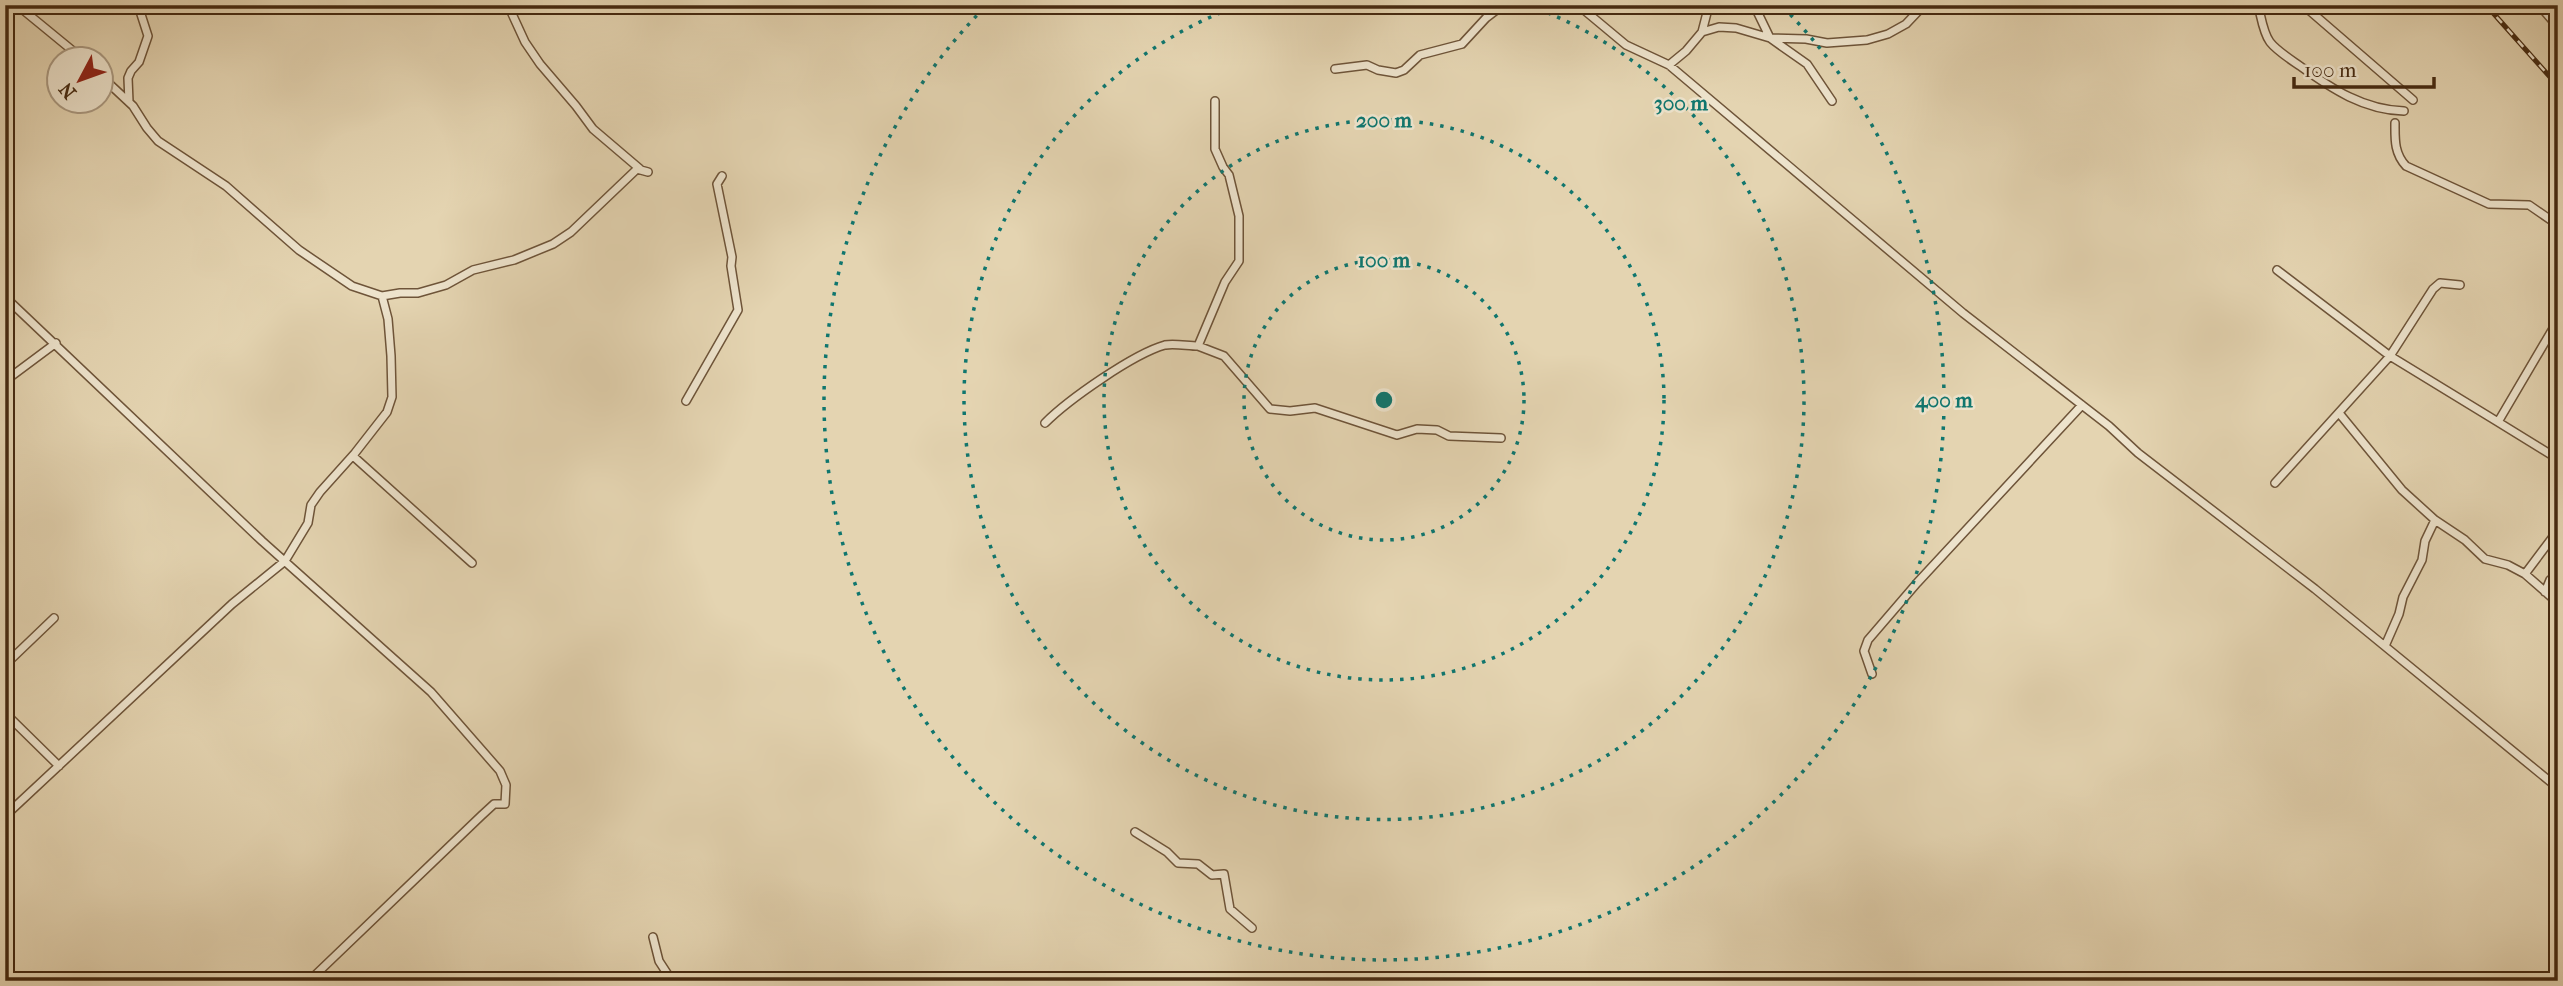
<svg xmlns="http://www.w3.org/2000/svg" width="2563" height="986" font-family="'IM FELL French Canon',serif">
	<rect width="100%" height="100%" fill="#e4d4b1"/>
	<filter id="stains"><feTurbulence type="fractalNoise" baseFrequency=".00286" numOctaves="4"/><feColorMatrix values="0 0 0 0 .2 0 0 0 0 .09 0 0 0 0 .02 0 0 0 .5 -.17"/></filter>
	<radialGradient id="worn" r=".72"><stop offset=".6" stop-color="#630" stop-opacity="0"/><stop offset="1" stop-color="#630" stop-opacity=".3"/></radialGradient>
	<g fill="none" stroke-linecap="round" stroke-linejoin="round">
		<defs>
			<path id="minor" d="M17,5l67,55
				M120,5l18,3
				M508,5l17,37 15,22 36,42 17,23 47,40
				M1578,5l48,40 43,20 294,248 146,113 29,27 177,136 243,199
				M1754,5l16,33 37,26 25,37
				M2258,5c3,11 5,28 12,37 7,9 20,17 30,24 32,23 64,44 104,45
				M2303,5l110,95
				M2539,5l19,22
				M1702,32l7,-27
				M1669,65l17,-14 16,-19 17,-5 17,1 34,10 36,1 21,4 40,-3 21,-6 18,-10 18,-19
				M1335,69l32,-4 11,5 18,3 8,-3 16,-15 42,-11 24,-26 17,-13
				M102,77l31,29 14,22 11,13 68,45 73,64 53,36 30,10 18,-3h18l28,-8 27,-15 41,-10 39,-16 18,-12 66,-63 11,3
				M129,102l-1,-24 3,-7 8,-9 9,-26 -10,-31
				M2395,123c0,16 -1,30 11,43l83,38 40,1 29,20
				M2277,270l113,86 43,-67 7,-6 20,2
				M5,297l257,244 169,151 69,79 6,14 -1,19h-11l-13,12 -172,165
				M1198,346l26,10 46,53 20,2 25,-3 82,27 20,-6 20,1 12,6 52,2
				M5,381l51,-38
				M686,401l52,-91 -7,-44 1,-9 -15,-73 5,-8
				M2339,413l63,77 33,30 30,20 20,19 23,6 17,9 33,29
				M2498,422l60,37
				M1045,423c23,-23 88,-69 120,-78 9,-2 23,1 33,1l27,-64 14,-21v-45l-10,-41 -6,-8 -8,-18v-48
				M353,456l119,107
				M2275,483l115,-127 108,66 60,-102
				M2525,574l33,-44
				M2545,592l5,-12 8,-7
				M2385,646l14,-32 4,-17 19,-37 3,-19 10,-21
				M5,665l49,-47
				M1872,674l-8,-23 4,-11 49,-57 165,-178
				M5,713l54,53
				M5,816l227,-212 53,-43 23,-38 3,-18 9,-13 35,-39 32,-41 5,-15 -1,-41 -3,-37 -6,-23
				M1135,832l32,20 11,11 20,1 14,11 12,-1 6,35 22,19
				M653,937l6,24 13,20"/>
		</defs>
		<!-- minor casing -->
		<use href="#minor" stroke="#6e5439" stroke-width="10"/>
		<!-- minor -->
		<use href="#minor" stroke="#ede3cc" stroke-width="7"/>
		<defs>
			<path id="rail" d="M2486,5l72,81"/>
		</defs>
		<!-- rail casing -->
		<use href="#rail" stroke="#462a11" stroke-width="5"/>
		<!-- rail -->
		<use href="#rail" stroke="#ede3cc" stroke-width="2.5" stroke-dasharray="8" stroke-linecap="butt"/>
	</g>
	<!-- distance rings -->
	<g fill="none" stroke="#0f766e" stroke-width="3.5" stroke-dasharray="3.5 7">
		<circle cx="1384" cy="400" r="140"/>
		<circle cx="1384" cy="400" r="280"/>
		<path d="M1528 5A420 420 0 1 1 1240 5"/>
		<path d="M1783 7A560 560 0 1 1 985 7"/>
	</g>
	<circle cx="1384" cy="400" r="10" fill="#0f766e" stroke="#ede3cc" stroke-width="3.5"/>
	<g font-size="21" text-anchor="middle" font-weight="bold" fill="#0f766e" stroke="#ede3cc" stroke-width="5" stroke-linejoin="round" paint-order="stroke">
		<text x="1681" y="110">300 m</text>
		<text x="1384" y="127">200 m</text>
		<text x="1384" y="267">100 m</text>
		<text x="1944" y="407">400 m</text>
	</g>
	<!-- margin -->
	<rect width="2563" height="986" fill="none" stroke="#e4d4b1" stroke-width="28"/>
	<rect x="7" y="7" width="2549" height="972" fill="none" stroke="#462a11" stroke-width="3.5"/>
	<rect x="14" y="14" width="2535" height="958" fill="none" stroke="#462a11" stroke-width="2"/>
	<!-- north arrow -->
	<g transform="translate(80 80) rotate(229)"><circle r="33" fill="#ede3cc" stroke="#aa9981" stroke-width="2"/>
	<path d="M0-5L12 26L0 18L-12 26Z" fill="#8f2418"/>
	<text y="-10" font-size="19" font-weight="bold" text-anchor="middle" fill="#462a11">N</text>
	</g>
	<!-- scale -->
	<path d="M2294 77v10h140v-10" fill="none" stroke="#462a11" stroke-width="3.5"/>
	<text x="2304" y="77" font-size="21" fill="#462a11" stroke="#ede3cc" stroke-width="5" paint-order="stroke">100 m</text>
	<rect width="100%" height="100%" filter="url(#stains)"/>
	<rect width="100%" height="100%" fill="url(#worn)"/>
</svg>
